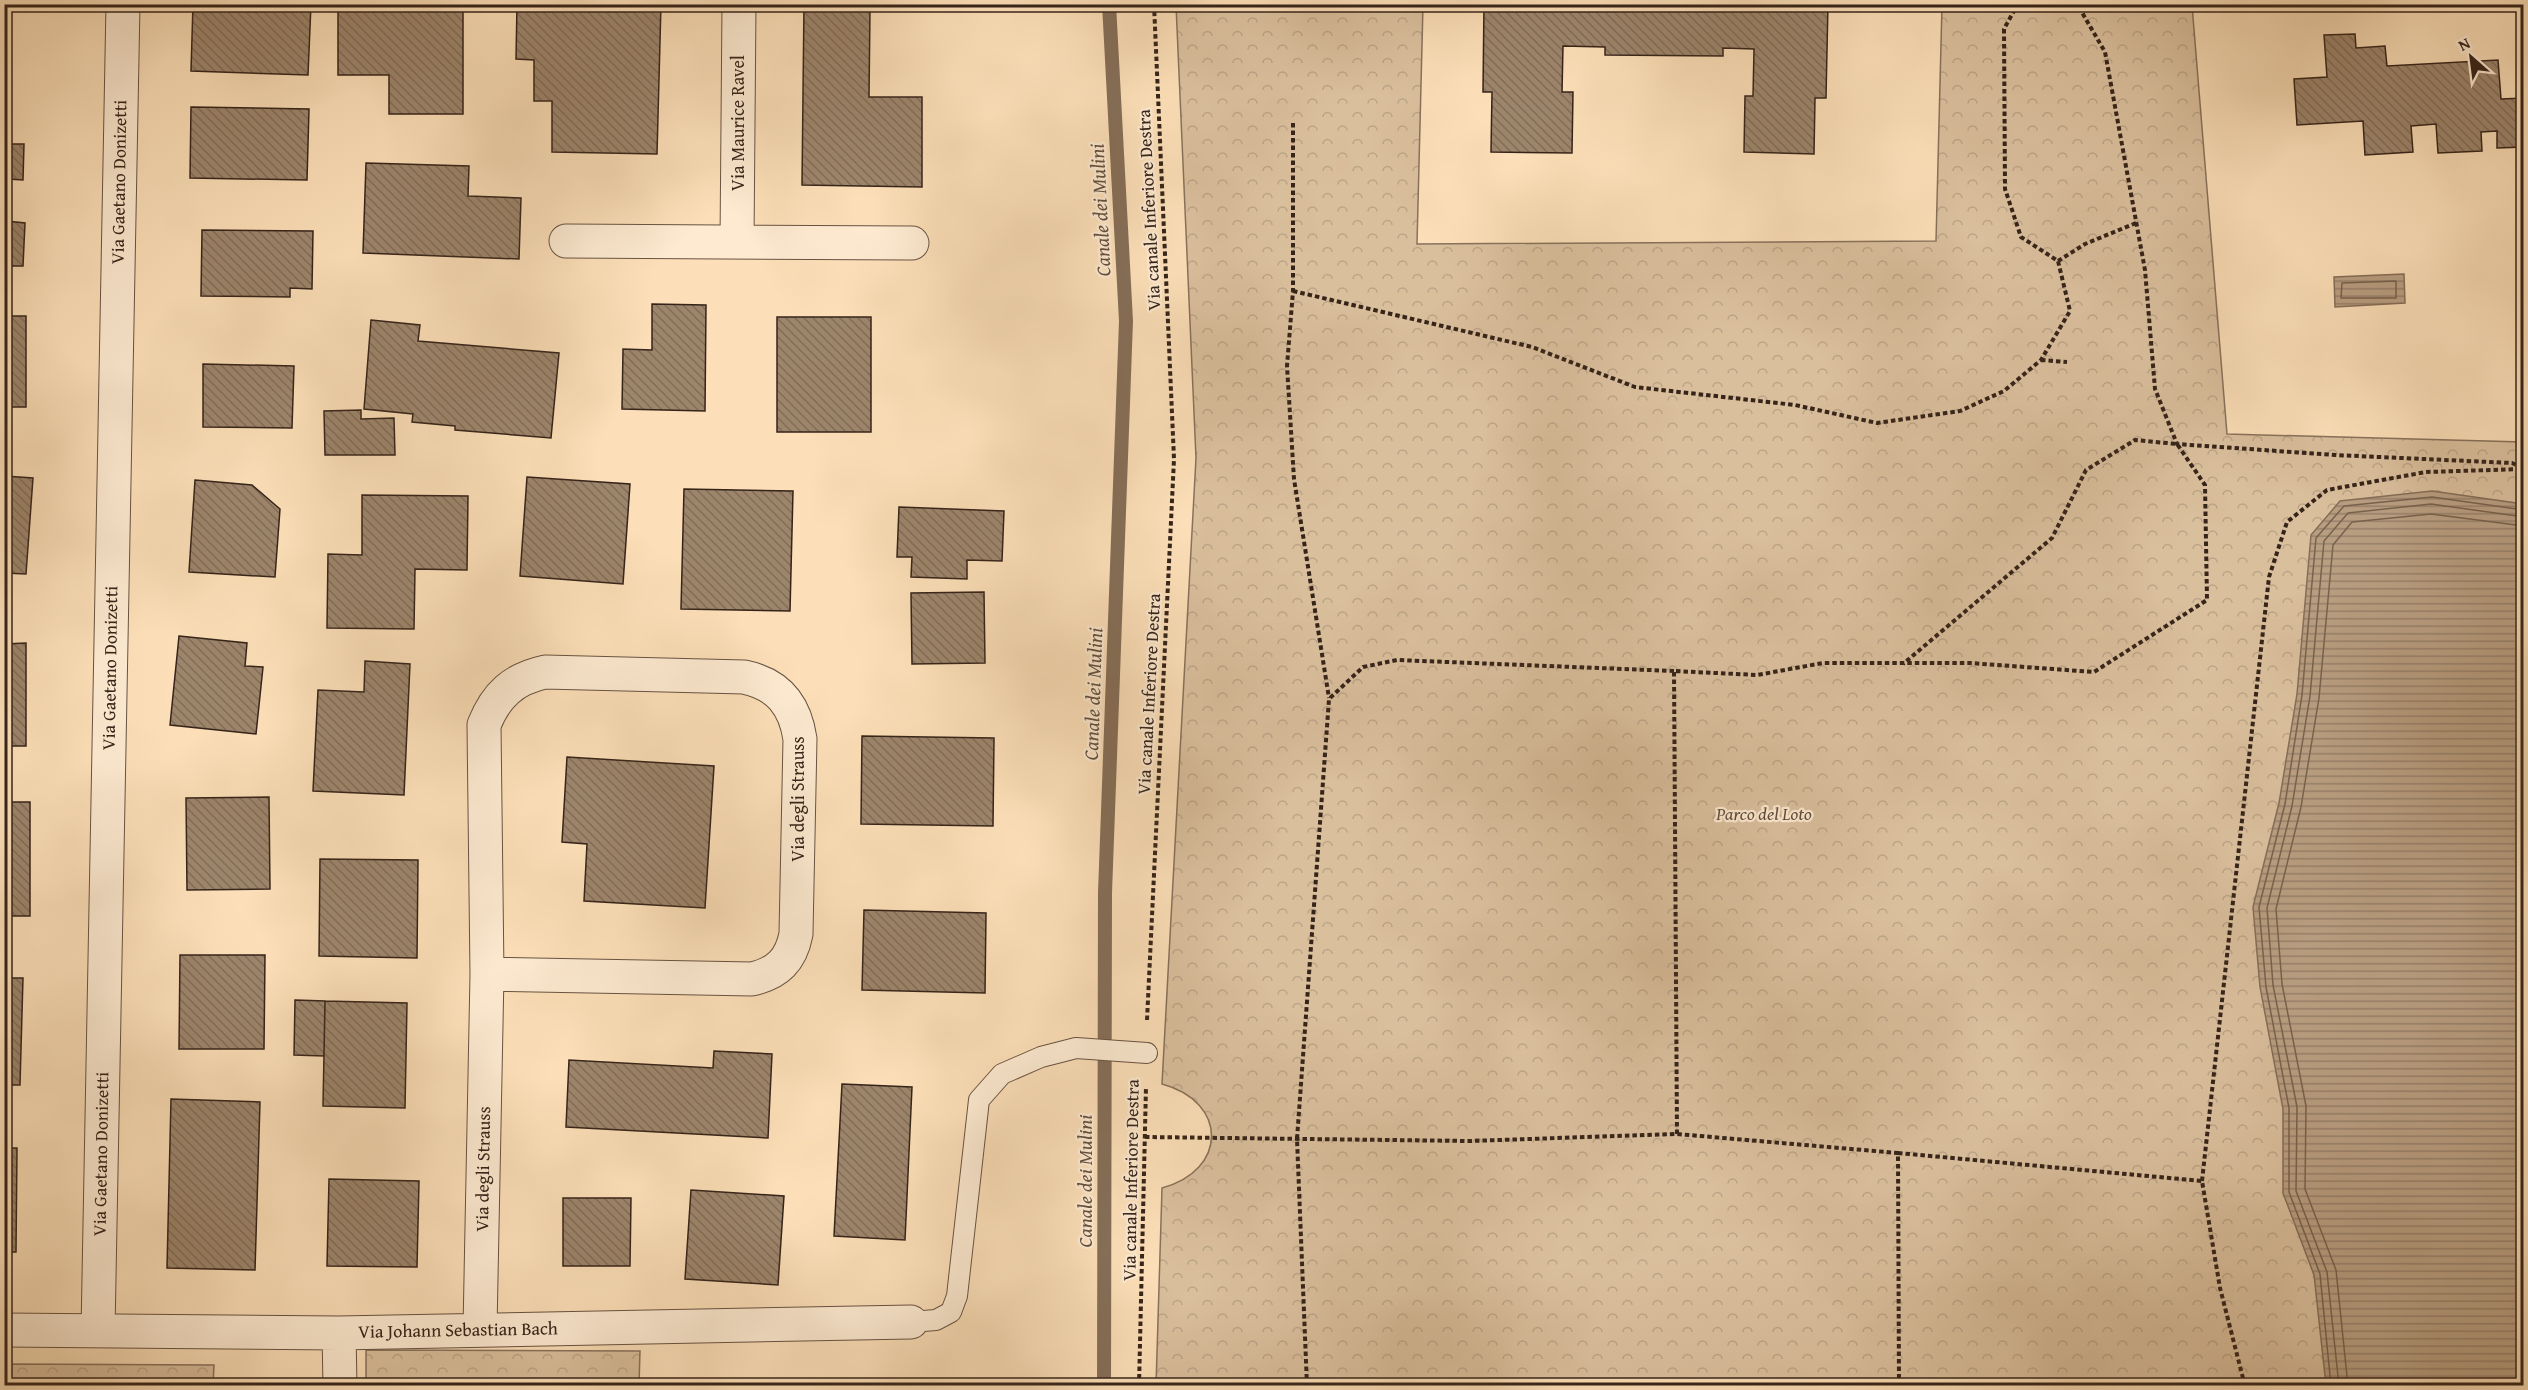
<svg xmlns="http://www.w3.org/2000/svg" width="2528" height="1390" font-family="'Gentium Book Plus',serif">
	<defs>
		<pattern id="park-crowns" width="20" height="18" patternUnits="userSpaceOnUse" patternTransform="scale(1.5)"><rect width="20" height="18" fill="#dabf9d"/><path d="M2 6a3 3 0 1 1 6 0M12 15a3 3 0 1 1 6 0" fill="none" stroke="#bca487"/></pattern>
		<pattern id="water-rules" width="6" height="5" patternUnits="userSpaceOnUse" patternTransform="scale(1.5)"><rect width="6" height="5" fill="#b99f82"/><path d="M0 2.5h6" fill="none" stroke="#97816a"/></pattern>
		<pattern id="building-back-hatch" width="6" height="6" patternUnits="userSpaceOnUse" patternTransform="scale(1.5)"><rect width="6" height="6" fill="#9d856c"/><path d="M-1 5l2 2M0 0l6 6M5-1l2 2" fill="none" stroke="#816d58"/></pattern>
	</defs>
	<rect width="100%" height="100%" fill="#fcdfb8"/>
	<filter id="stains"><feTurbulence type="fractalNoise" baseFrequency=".00333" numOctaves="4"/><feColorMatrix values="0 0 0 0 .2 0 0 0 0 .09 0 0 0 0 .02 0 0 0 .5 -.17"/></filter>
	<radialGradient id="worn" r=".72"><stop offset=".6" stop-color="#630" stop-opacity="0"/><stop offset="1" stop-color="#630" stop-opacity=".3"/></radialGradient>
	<!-- park -->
	<path fill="url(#park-crowns)" stroke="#88725c" stroke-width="1.5" d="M1176,5h247l-6,239 519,-3 6,-236h250l35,429 296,8v943l-1367,1 6,-198c65,-17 67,-86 0,-104l34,-626z
		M366,1350l274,1 -1,34h-273z
		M5,1364l209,1 -1,20h-208z"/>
	<!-- water -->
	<path fill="url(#water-rules)" stroke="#856e58" stroke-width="1.5" d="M2404,274l1,29 -70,4 -1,-30z
		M2432,491l91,13v881h-197l-12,-110 -31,-82v-84l-23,-122 -7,-80 26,-104 18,-109 14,-159 29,-34z"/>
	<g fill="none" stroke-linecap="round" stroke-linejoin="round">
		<!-- shore -->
		<path stroke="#78624e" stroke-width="1.5" d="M2396,281v17h-55l1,-15z
			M2331,1386l-11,-112 -31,-82v-84l-23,-121 -7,-80 26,-103 17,-109 14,-157 28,-32 88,-9 92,13
			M2339,1386l-12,-114 -31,-81 1,-84 -24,-122 -6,-77 25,-102 18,-110 14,-155 24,-28 83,-9 93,13
			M2348,1386l-12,-116 -31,-81 1,-83 -24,-122 -6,-75 25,-102 18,-109 14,-153 19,-23 79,-8 93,12"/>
		<!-- stream -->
		<path stroke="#856e58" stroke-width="14" d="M1104,1386l1,-493 21,-572 -17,-317"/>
	</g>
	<!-- building -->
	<path fill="url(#building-back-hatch)" stroke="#36241a" stroke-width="1.5" d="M193,4h118l-3,71 -117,-4z
		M338,4h125v110h-74v-39h-51z
		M517,4h144l-4,150 -105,-2v-51h-18v-41l-18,-1z
		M804,4h126v7l-60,-1 -1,87h53v90l-120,-2z
		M1484,4h344l-2,94h-11l-1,56 -70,-2 1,-56h8l1,-47 -31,-1v8l-118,-1v-8l-42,-1 -1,46h11l-1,61 -81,-1 1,-60h-9z
		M2355,34l1,14 29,-2 2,20 111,-6 3,39 23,-1v49l-27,1v-17l-16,1 1,19 -44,2 -2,-29 -25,2 2,26 -48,3 -2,-34 -66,4 -3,-46 33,-2 -3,-42z
		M191,107l118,2 -2,71 -117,-2z
		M4,144h20l-1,36 -15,-1 -2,42 19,2 -2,43h-19z
		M366,163l103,3 -1,30 53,2 -2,61 -156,-6z
		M202,230l111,1 -1,58 -22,-1v9l-89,-1z
		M652,304l54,1 -1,106 -83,-2 1,-60 29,1z
		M4,316h22v91h-22z
		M777,317h94v115h-94z
		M371,320l49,5 -2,16 141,12 -8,85 -96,-8v-4l-43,-4 1,-8 -49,-5z
		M203,364l91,2 -2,62 -89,-1z
		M361,410v9l33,-1 1,37h-70l-1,-44z
		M4,476l29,2 -7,96 -22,-1z
		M527,477l103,7 -7,100 -103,-8z
		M195,480l57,5 28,24 -5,68 -86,-5z
		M684,489l109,2 -3,120 -109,-2z
		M362,495l106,1 -1,74 -52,-1 -1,60 -87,-1 1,-74 34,1z
		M899,507l105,4 -2,50 -35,-1v19l-56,-2 1,-20h-15z
		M984,592l1,71 -73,1 -1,-71z
		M179,636l68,7 -2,23 18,1 -7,67 -86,-9z
		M26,643v103h-22v-102z
		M365,661l45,3 -6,131 -91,-4 5,-101 46,2z
		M862,736l132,2 -1,88 -132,-2z
		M567,757l147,9 -9,142 -121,-7 3,-57 -25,-2z
		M269,797l1,92 -83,1 -1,-92z
		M4,802h26v114h-26z
		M320,859l98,1 -1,98 -98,-2z
		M864,910l122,3 -1,80 -123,-3z
		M180,955h85l-1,94h-85z
		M4,978h19l-3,107h-16z
		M295,1000l30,1 -1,55 -30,-1z
		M325,1001l82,2 -2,105 -82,-2z
		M714,1051l58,3 -4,84 -202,-11 3,-67 144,8z
		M842,1084l70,3 -7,153 -71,-4z
		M171,1099l89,3 -5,168 -88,-2z
		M4,1148h13l-1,104h-12z
		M329,1179l90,2 -2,86 -90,-1z
		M691,1190l93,6 -6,89 -93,-6z
		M563,1198h68l-1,68h-67z"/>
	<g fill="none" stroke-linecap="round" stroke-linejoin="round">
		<defs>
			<path id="lane" d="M911,1322l25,-2 15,-8 6,-16 22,-196 23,-26 39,-17 35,-9 71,5"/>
			<path id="street" d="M566,241l346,2
				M737,242l2,-238
				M480,1329l7,-355 -3,-249c12,-30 29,-46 61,-53l199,5c34,7 51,28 56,62l-4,195c-5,26 -18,39 -44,45l-265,-5
				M4,1330l335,3 572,-11
				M98,1331l25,-1327
				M339,1333l1,53"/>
		</defs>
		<!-- lane casing -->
		<use href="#lane" stroke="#685342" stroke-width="22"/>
		<!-- street casing -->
		<use href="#street" stroke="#685342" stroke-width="35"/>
		<!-- path -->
		<path stroke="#36241a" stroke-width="4" stroke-dasharray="4.5 3" stroke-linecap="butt" d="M1293,123v168l-6,75 7,113 35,219
			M2058,261l27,-17 51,-21
			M1293,291l239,56 103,40 160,18 82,18 83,-12 44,-20 37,-31 29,-49 -12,-50 -37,-24 -16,-48 -1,-160 11,-20h65l25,43 40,218 10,119 22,55 158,11 177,8 12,5
			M2041,360l26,2
			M1147,1020l27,-561 -20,-455
			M1677,1134l-3,-463 83,4 66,-12h147l124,9 113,-72 -2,-115 -28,-41 -42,-4 -49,30 -34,68 -149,126
			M1145,1137l324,4 208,-7 221,19 1,233
			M1898,1153l304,28 18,107 25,98
			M2202,1181l67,-604 18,-55 40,-32 99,-18 97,-3
			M1139,1386l7,-299
			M1307,1386l-10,-247 32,-440 34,-32 34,-7 277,11"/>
		<!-- lane -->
		<use href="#lane" stroke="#fdead1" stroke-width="20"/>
		<!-- street -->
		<use href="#street" stroke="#fdead1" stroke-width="33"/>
	</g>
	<g text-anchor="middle" stroke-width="4.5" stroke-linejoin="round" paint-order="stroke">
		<!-- street labels -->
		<g font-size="18" fill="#36241a" stroke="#fdead1">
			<text transform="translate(738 123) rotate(-90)" y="6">Via Maurice Ravel</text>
			<text transform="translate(119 182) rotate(-89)" y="6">Via Gaetano Donizetti</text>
			<text transform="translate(1149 210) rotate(-93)" y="6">Via canale Inferiore Destra</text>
			<text transform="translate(110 668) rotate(-89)" y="6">Via Gaetano Donizetti</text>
			<text transform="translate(1149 694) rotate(-87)" y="6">Via canale Inferiore Destra</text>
			<text transform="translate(798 799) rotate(-90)" y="6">Via degli Strauss</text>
			<text transform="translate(101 1154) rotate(-89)" y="6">Via Gaetano Donizetti</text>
			<text transform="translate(483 1169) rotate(-89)" y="6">Via degli Strauss</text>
			<text transform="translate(1131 1180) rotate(-89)" y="6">Via canale Inferiore Destra</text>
			<text transform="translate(458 1330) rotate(-1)" y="6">Via Johann Sebastian Bach</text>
		</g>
		<!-- park labels -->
		<g font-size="18" font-style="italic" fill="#5f4b3b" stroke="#fdead1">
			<text x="1764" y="820">Parco del Loto</text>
		</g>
		<!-- water labels -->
		<g font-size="20" font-style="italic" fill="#644f3e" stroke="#fdead1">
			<text transform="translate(1100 210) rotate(-93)" y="7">Canale dei Mulini</text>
			<text transform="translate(1093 694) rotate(-88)" y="7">Canale dei Mulini</text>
			<text transform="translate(1085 1181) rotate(-90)" y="7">Canale dei Mulini</text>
		</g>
	</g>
	<!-- margin -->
	<rect width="2528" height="1390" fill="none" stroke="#fcdfb8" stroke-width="24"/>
	<rect x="6" y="6" width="2516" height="1378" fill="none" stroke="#36241a" stroke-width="3"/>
	<rect x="12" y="12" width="2504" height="1366" fill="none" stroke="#36241a" stroke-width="1.5"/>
	<!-- north arrow -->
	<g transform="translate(2471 57) rotate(332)" stroke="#fdead1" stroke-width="4.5" paint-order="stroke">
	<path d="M0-4.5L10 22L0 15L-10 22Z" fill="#36241a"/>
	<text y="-9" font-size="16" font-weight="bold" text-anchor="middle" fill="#36241a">N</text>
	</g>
	<rect width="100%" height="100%" filter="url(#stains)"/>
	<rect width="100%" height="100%" fill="url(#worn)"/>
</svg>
